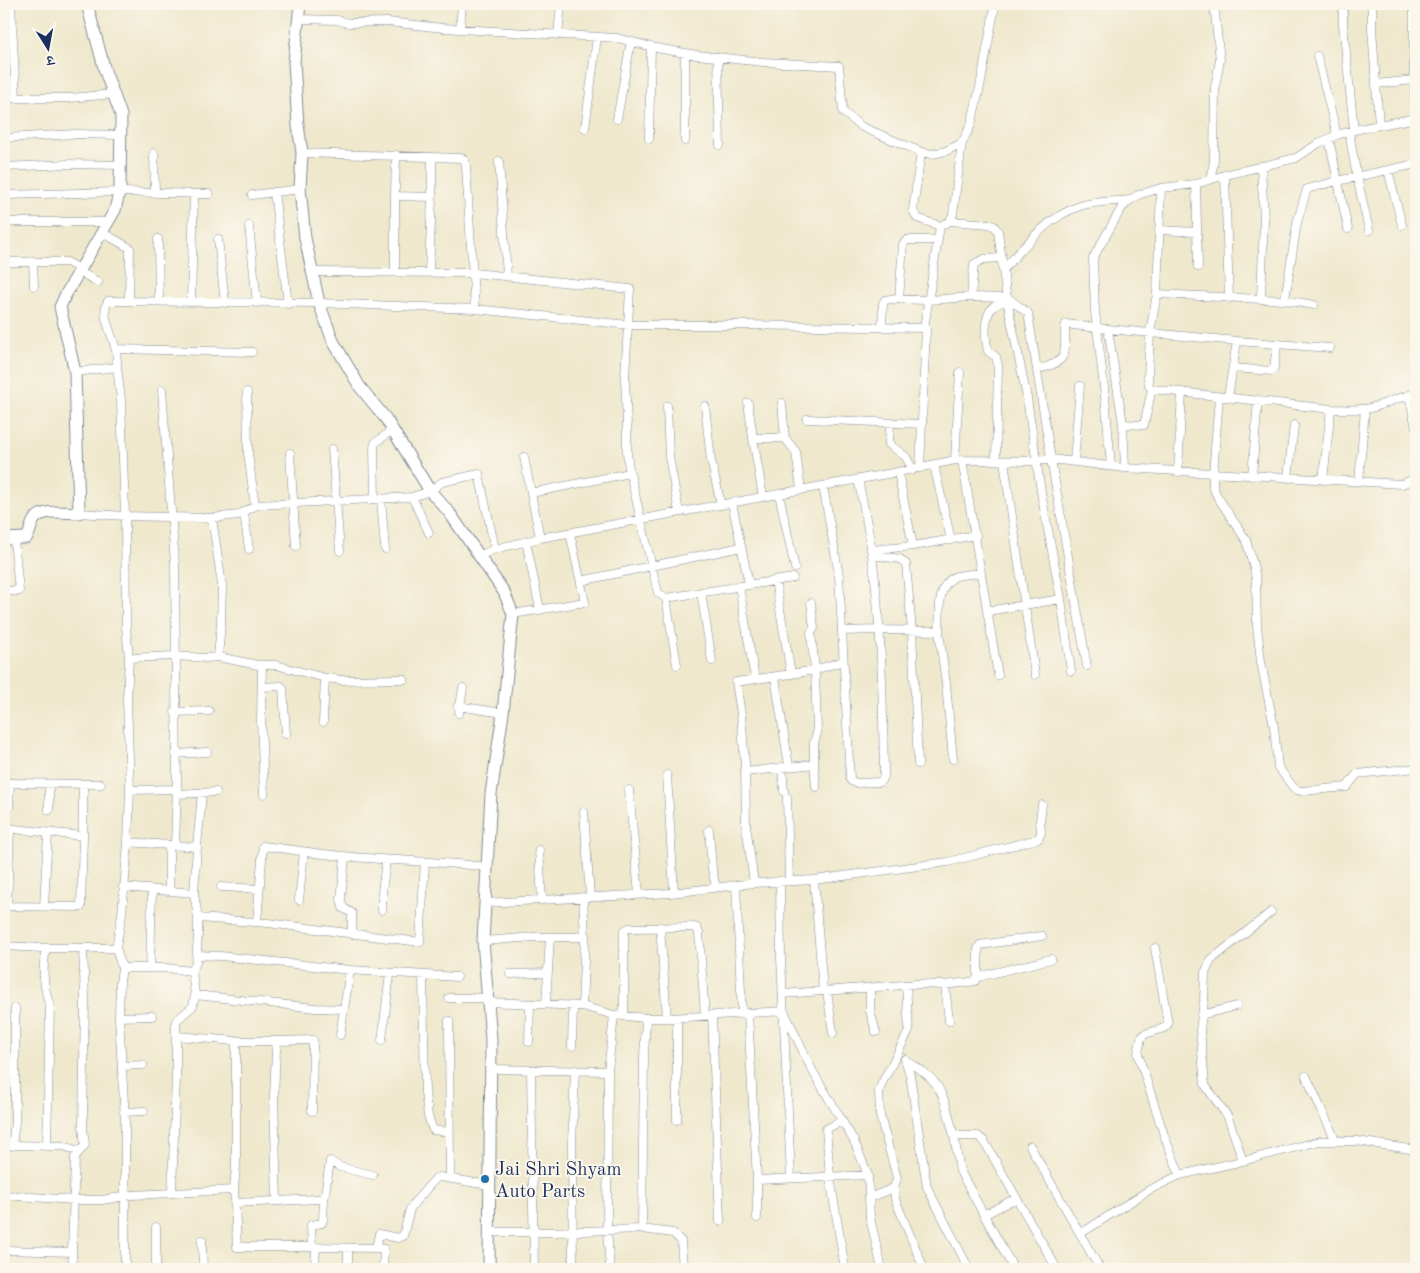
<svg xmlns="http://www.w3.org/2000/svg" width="1420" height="1273" font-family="'Old Standard TT','Noto Serif Devanagari',serif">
	<rect width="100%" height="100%" fill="#fbf7ec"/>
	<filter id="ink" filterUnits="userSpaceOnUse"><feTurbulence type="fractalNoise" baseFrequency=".02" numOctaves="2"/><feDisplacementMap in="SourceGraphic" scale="10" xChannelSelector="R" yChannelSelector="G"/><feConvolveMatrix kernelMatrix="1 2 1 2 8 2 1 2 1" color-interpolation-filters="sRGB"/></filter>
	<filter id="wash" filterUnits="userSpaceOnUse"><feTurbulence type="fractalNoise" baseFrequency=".0096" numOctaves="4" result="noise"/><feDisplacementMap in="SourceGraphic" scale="20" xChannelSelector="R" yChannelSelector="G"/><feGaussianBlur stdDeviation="1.12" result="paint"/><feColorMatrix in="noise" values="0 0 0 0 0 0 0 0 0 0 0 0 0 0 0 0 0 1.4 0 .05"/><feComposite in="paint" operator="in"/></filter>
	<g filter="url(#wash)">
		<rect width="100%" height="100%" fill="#efe8cd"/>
	</g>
	<g filter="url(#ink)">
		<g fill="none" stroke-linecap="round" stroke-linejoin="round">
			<defs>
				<path id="street" d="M11,4l5,94h54l44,-4
					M1343,4v20l11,106
					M1372,4v25l7,96
					M1414,4v72l2,37
					M298,19l39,1 12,3 39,-1 55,6 174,10 39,10 41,7 66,7 76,4 4,46 19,15 59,25 11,2 14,-3 16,-8 9,-18 9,-38 14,-76
					M460,29l2,-25
					M558,35l3,-31
					M685,53v88
					M1317,56l20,79
					M718,57l2,88
					M1377,84l37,-4
					M4,99l12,-1
					M617,119l14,-78
					M585,128l12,-91
					M1349,132l8,45 12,53
					M4,138l72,-4 45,1
					M649,139l2,-93
					M1329,139l19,90
					M921,152l-8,58 4,8 23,8
					M154,153l1,40
					M302,153l160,5 3,3 1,6 9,142
					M432,157v40
					M499,161l8,115
					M1261,166l3,54 -3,79
					M4,167l65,-3 52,1
					M1388,170l14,55
					M1225,175l4,124
					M1210,179l4,-17 1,-75 5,-27 -6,-56
					M1196,184l2,83
					M1161,188l-4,106 -7,38 -2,45 1,9 3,3 179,20c13,0 26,2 39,-1 16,-3 31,-14 46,-12
					M274,192l14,112
					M4,195l115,-3 90,2
					M252,195l48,-6
					M395,196l1,-41
					M950,221l39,3 5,2 4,5 9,69 20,98 15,100 19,101 10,72
					M4,222h105
					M249,226l8,77
					M1159,230l38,2
					M103,233l27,15 -1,53
					M158,239l1,62
					M218,239l7,64
					M33,261l1,25
					M4,262h63l13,7
					M1003,270c23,-25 43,-52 77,-64 15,-5 34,-4 50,-6
					M78,271l20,11
					M311,272l163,1 156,16 -5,89 2,47v28l3,23
					M395,272v-76l37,1 -3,75
					M1157,294l128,6 29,5
					M971,297l3,-33 10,-5 17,-1
					M899,299l4,-55 4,-4h30
					M1285,300l12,-77 10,-34 30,-8 79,-17
					M191,302l3,-108
					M882,327l1,-24 2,-3 6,-1 37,1 43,-3 37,1 20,15 23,146 36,207
					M924,328l16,-102 10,-5 3,-7 9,-71
					M1108,329l15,95 2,44
					M1330,348l-93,-7 -140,-13 -2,-16 -2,-54 28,-49 9,-9 8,-5 23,-7 35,-4 29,-9 71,-17 23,-15 18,-8 17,-5 62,-12
					M116,349l136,3
					M117,367l4,33 4,116 1,111 3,31 -2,41 3,91 -2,52 69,5 -3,46 4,25v16l-2,29 -4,8
					M1233,368l39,3 2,-3 3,-24
					M1037,369c8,-1 25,-6 27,-16 2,-8 1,-18 1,-25l1,-4 31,4 8,68 6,70
					M75,372l42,-5c0,-7 0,-14 -2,-20 -3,-14 -15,-33 -7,-46l211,2 156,6 154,16h115l182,3 -6,140
					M162,390l13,174 2,221 -2,60
					M247,392l1,61 7,53
					M1409,395l7,32
					M1219,397l-6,77v13l4,9 29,44 8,28 2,12 1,46 4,36 13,65 4,40 15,20 4,3 5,1 45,-4 10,-13 59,-6
					M1228,397l9,-56
					M748,403l5,35
					M782,403l3,35
					M667,406l2,51 10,55
					M705,406l6,54 10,45
					M807,419l115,5
					M890,423l-1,21 17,13 7,13
					M1123,424l21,1 8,-36
					M332,449l8,102
					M290,453l6,93
					M524,457l7,36
					M955,460l5,-88
					M962,460l36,215
					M996,460l2,-95 -2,-8 -8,-6c-3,-12 -5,-34 5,-44 3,-3 10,-5 14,-7
					M1004,461l31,214
					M1074,461l6,-75
					M934,465l17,75
					M898,472l15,74
					M1178,472l4,-80
					M1252,476l6,-76
					M1288,478l6,-53
					M1323,480l8,-71
					M1359,482l6,-73
					M823,486l16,89 11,204 1,2 6,2 23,-1 4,-5c-1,-74 -2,-149 -12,-222 -3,-26 -9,-51 -14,-76
					M779,494l16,74
					M412,497l17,36
					M763,497l-10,-59h32l11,14 5,38
					M375,499l-1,-52 1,-4 17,-13
					M381,499l4,50
					M732,503l17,81
					M79,513l46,3 87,2 26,-3 19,-10 155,-8 18,-6 12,-9 37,-8 16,75
					M244,513l5,36
					M212,518l10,67 -1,38 -3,34 40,8h18l49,13 17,2 62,-1
					M540,538l-9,-45 99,-20 28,120 8,5 127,-20
					M526,541l14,69
					M871,550l42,-4 63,-11
					M872,555l28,4 6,5 6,67 6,133
					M479,556l16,-7 45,-11 358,-66 57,-12 81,1 15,-2 74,9 277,16 14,-6
					M581,581l160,-34
					M739,586l16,93
					M4,591h15l-5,-52
					M701,592l11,69
					M666,598l11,67
					M987,611l74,-12
					M513,614l72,-12 -15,-69
					M842,631l37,-1 60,1c2,-18 -4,-43 15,-54 7,-3 19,-3 27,-4
					M939,631l7,53 7,75
					M129,658l46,-2 31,2 12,-1
					M262,665l-1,56 3,73
					M791,674l24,-4 28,-9
					M775,677l14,89
					M262,687l19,-1 2,2 3,46
					M458,706l45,7
					M175,712l34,-1
					M459,713l4,-25
					M323,722l2,-44
					M176,754l31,-2
					M814,764l2,23
					M782,767l2,24
					M746,772l68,-8v-21l3,-10 -2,-63 -4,-37 3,-5 -3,-25
					M667,775l7,117
					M4,783l97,1
					M83,784v52
					M130,790l47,-1
					M629,790l10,104
					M177,794l39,-2
					M787,797l2,84
					M9,807l1,-24
					M49,810v-26
					M584,812l6,85
					M4,828l79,8 -2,71 -77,-1
					M709,830l3,39 4,18
					M197,847l5,-54
					M539,850l3,50
					M345,857l-4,42 2,9 9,5v21
					M780,881l1,77 10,220
					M754,883l-8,-58 -1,-61 -4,-50 -5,-32 55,-8 -16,-94
					M736,885l6,128
					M123,887l71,6
					M221,887l38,2
					M169,890v-45
					M299,900l5,-48
					M485,903l186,-10 83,-10 60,-3 134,-18 90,-23 3,-6 -1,-13 2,-15
					M7,906l3,-77
					M44,906l4,-73
					M382,910v-18l4,-32
					M198,918l70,5 152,19 5,-80
					M257,922l6,-76c27,3 53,8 80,10 48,5 96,5 144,11
					M660,927l7,91
					M483,941l52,-4h50
					M4,946l38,2h74l6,20h44l26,3 3,24
					M46,948c-4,24 -3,36 4,59l-3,139
					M116,948l6,-34 6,-72
					M1155,948l13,76 -4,4 -19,6 -4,4 -3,16 26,81 16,40
					M197,955l24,1 129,14 107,7
					M122,968l-2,14 -1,35 6,104v148
					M150,968l2,-78
					M510,974l38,-1
					M423,975l2,118 3,23 5,14 16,2
					M978,977v-28l2,-4 62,-9
					M906,985l3,46 -27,52 -3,8 1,25 17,62 -3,10 1,11 29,70
					M945,985l4,36
					M870,988v23l6,21
					M823,991l94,-7 28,1 24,-3 6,-1 3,-4 73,-18
					M827,991l6,42
					M783,994l40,-3 -9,-111
					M449,998h38
					M488,1002l94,4 32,9 32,3h24l114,-7 28,59 42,71 14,34 2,43 12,51
					M546,1004l4,-67
					M582,1006l3,-69 -2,-40
					M748,1013l9,167 111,-5
					M624,1015v-84l5,-3 65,-1 3,1 2,5 6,82
					M712,1015l8,206
					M1201,1015l35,-9
					M119,1017l33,-1
					M449,1021l1,157
					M340,1035l10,-65
					M177,1036l59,5
					M382,1040l8,-67
					M529,1042l1,-38
					M572,1046l1,-40
					M905,1059l5,16 17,112 42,82
					M906,1061c10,6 22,12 29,22 11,14 14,36 19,53h24l6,5 73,128
					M122,1066l21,-1
					M490,1069l118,2 -1,159 3,39
					M531,1070l3,199
					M608,1071l6,-56
					M1306,1076l30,65
					M124,1112l20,-1
					M677,1120v-102
					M842,1121l-16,8 4,48 15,92
					M954,1136l6,35 24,44
					M4,1145l59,1 17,5
					M12,1146l3,-24v-114
					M1030,1146l70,123
					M1243,1161l-15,-44 -23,-32 -5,-55 4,-29 1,-28 6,-13 60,-48
					M757,1180v38
					M234,1190l2,-25v-124h41
					M172,1193l4,-118v-54l17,-15 2,-11 120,13 29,1
					M4,1195l70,5h28l30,-5 102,-5 1,13 83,-4 6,1 -1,20 -1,3 -11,2 1,22 64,1 3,-14 19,4 5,-2 7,-27 4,-6 22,-25 4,-1 49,8
					M869,1198l25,-10
					M324,1200l6,-39 10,6 33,8
					M277,1201l-3,-104 2,-47 1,-9 36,-1 -1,71
					M235,1203l2,44h75
					M642,1229l2,-172 2,-39
					M489,1232h65l88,-3 31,4 8,8 2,28
					M1080,1234l69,-44 31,-15 63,-14 77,-20h37l59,9
					M202,1240l1,29
					M376,1248l8,1 -1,20
					M4,1250l68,2 3,-95 10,-12 -2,-18 2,-128 -2,-51
					M72,1252l1,17
					M156,1269v-42
					M315,1269l1,-22
					M348,1269v-21
					M573,1269l-1,-126 3,-73
					M1014,1269l-30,-54 32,-17"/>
				<path id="secondary" d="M300,4l-6,58 4,63 4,28 -2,36 5,49 14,65 14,38 27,46 26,32 44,72 19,21 55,80 9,22 -10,99 -12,81 -8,147 8,98 -2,230
					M4,539l22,-1c5,-5 4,-12 8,-18 8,-12 32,-7 45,-7l-4,-141 -15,-65 6,-13 49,-84 5,-21 1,-74 -16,-44 -18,-67"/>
			</defs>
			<!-- street casing -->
			<use href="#street" stroke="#858c96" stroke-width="9"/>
			<!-- secondary casing -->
			<use href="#secondary" stroke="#858c96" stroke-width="13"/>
			<!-- street -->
			<use href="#street" stroke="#fff" stroke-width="8"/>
			<!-- secondary -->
			<use href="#secondary" stroke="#fff" stroke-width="11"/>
		</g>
	</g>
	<!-- markers -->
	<circle fill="#1f6fb2" stroke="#fbf7ec" stroke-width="2" cx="485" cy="1179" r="5"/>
	<g text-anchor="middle" stroke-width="4" stroke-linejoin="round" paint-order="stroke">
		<!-- poi labels -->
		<g font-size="19" fill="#1b2f5e" stroke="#fbf7ec" text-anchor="start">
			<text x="495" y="1175">Jai Shri Shyam<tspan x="495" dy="22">Auto Parts</tspan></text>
		</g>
	</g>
	<!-- margin -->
	<rect width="1420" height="1273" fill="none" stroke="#fbf7ec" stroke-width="20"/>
	<!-- north arrow -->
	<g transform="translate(48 48) rotate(169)" stroke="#fbf7ec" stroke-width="4" paint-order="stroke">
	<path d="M0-4L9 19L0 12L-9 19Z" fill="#1b2f5e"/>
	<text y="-8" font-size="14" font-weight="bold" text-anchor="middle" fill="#1b2f5e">उ</text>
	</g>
</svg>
